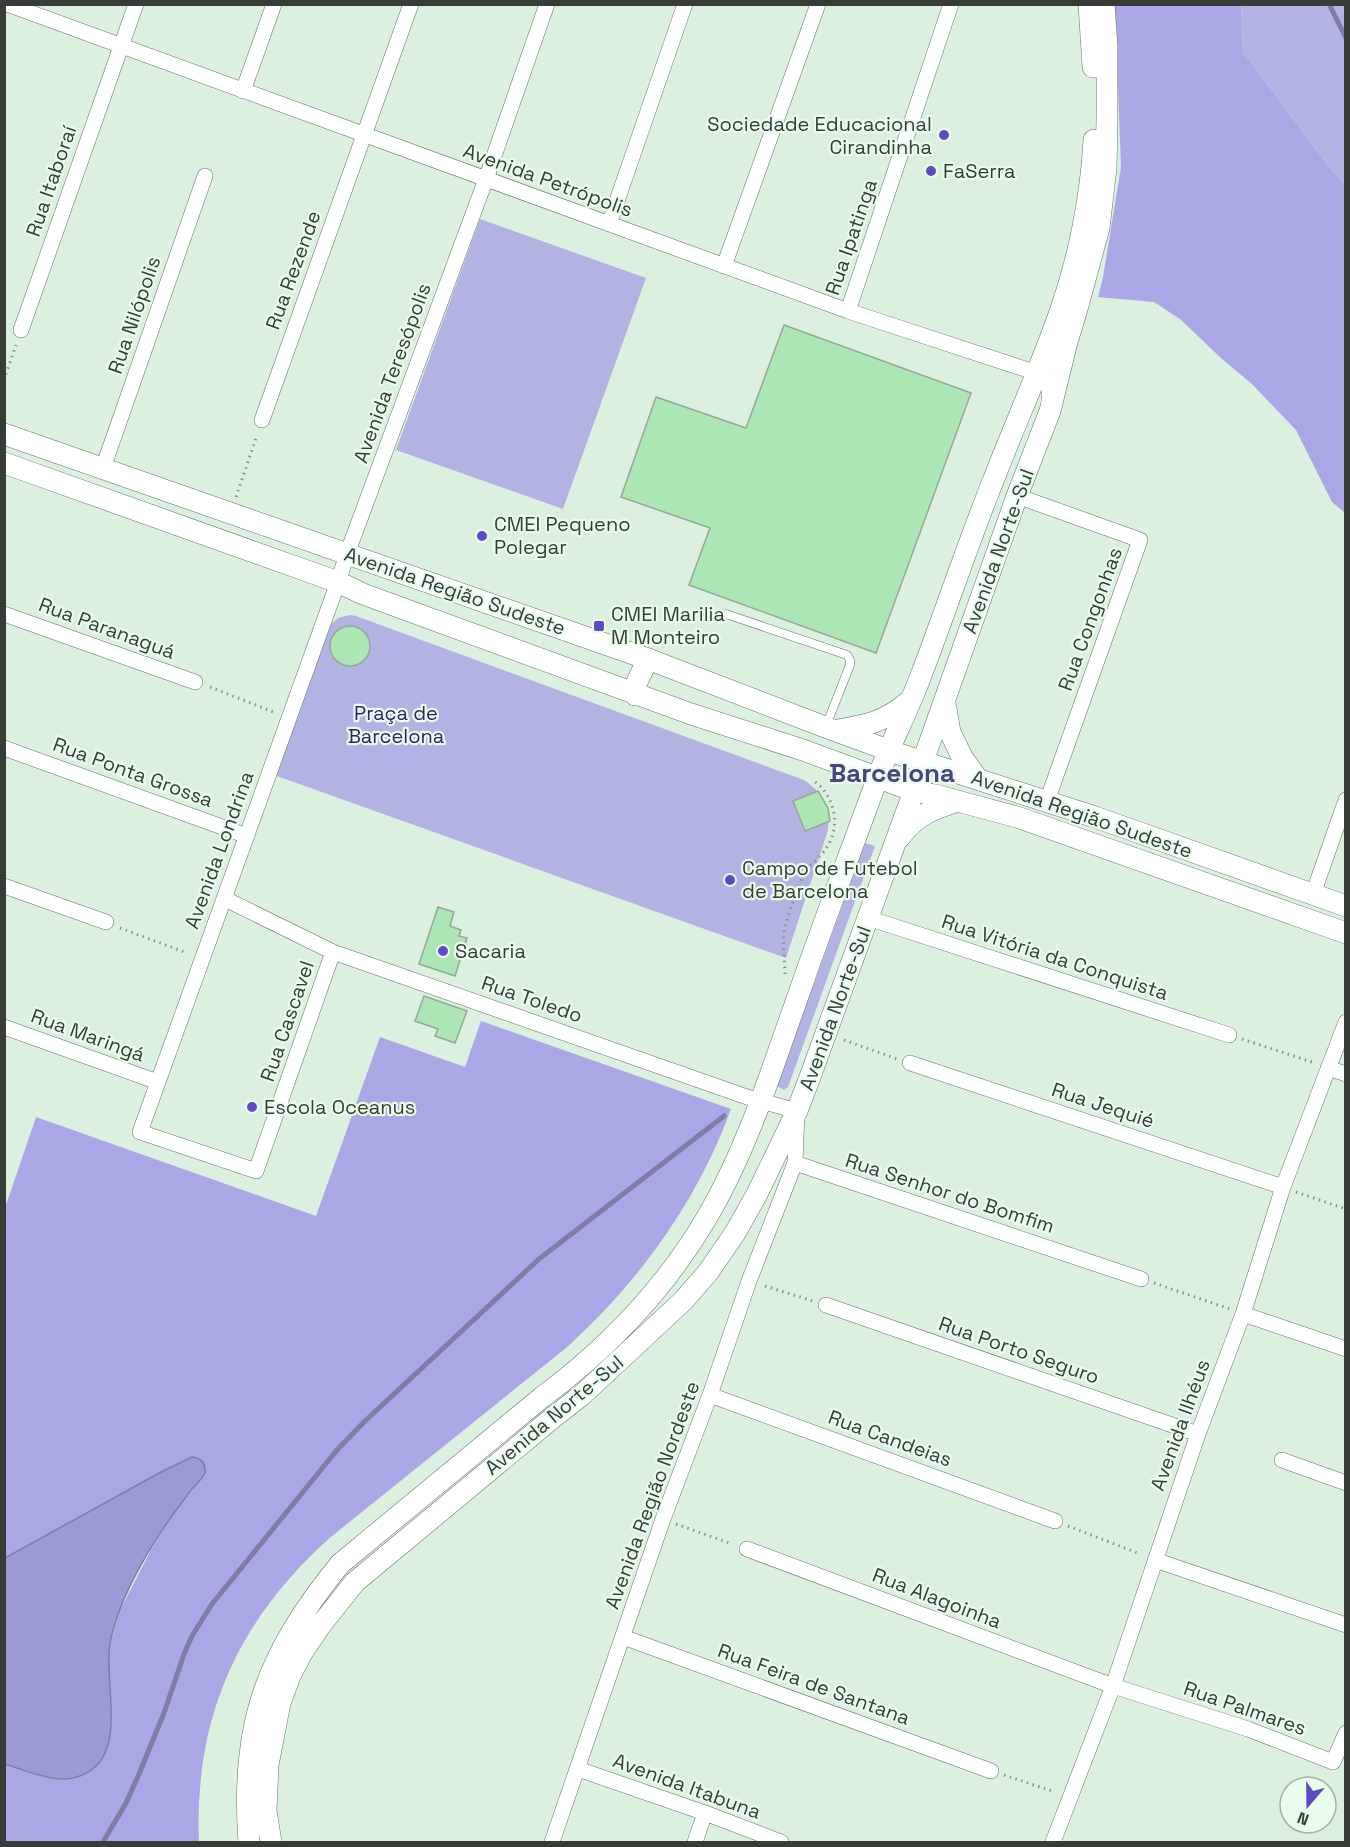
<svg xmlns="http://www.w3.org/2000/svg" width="1350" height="1847" font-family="'Space Grotesk',sans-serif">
	<rect width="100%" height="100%" fill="#dcf0df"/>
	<!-- green -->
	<path fill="#b3b3e3" d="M1241,5h104v179l-16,-17 -86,-115z
		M480,219l166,59 -83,231 -167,-59z
		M350,615l6,1 448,164c19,12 26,28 24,50l-42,128 -512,-183 53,-147 11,-10z
		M865,843l10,3 -87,241 -4,3 -7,-4 1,-3z"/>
	<!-- forest -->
	<path fill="#a9a7e5" d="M1112,5h129l2,47 86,115 16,17v329l-13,-11 -36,-72 -44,-46 -30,-25 -42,-40 -26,-17 -56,-5 5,-20 18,-110 -5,-130z
		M481,1021l250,88c-34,93 -92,173 -165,239l-234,188c-94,83 -138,181 -133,306h-194l-1,-78 16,5 90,-28 -2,-79 2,-17 9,-33 32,-62 18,-30 36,-47v-5l-8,-10h-5l-31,14 -156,86v-350l31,-91 280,99 64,-179 85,30z"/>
	<!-- water -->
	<path fill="#9b99d6" stroke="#7d7da6" stroke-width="1.5" d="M192,1457c9,1 14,6 13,16 -3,6 -9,12 -14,17 -7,10 -15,20 -22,30 -24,35 -51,81 -59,123 -6,37 14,98 -15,124 -27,24 -61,6 -90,-3v-206l156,-86z"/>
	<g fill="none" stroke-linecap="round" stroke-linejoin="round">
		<!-- stream -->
		<path stroke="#7d7da6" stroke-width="5" d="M1329,4l17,34
			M103,1842l23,-39 13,-29 25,-61 20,-59 8,-18 20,-32 125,-154 28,-29 174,-162 185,-143"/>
	</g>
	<!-- building -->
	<path fill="#ade6b5" stroke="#95a797" stroke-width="1.5" d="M784,325l187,68 -95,260 -187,-68 21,-57 -89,-31 35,-100 90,31z
		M330 646a20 20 0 1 1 40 0a20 20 0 1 1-40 0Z
		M818,791l10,17 2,13 -25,10 -12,-30z
		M438,907l16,5 -4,14 11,4 -2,6 8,2 -12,38 -36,-12z
		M424,996l43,15 -12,32 -20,-7 3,-7 -23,-8z"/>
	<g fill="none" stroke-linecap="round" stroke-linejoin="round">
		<defs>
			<path id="lane" d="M726,614l121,41 3,5v5l-24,61"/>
			<path id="street" d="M7,4l841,307 189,62 5,2 7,14v13
				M243,91l31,-87
				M609,224l76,-220
				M724,266l94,-262
				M848,311l103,-307
				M21,330l115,-326
				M262,420l149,-416
				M103,468l102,-292
				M1017,496l123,44 -93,261
				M4,614l191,68
				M4,748l243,88
				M4,886l102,36
				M1313,894l33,-94
				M225,899l108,53 414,145 50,14 -2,52 -46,118 -39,114 -47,124 -111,323
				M868,918l361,117
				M333,952l-77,219 -116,-39 198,-550 9,-28 139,-375 61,-175
				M4,1027l154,55
				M910,1063l373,124
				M1328,1068l18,6
				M795,1163l346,116
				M826,1305l372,129
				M1243,1314l103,35
				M710,1395l345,126
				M1282,1460l64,23
				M747,1549l366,137 135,43 85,33 13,-29
				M1155,1560l191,65
				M623,1637l368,134
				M578,1769l127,44 76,29
				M695,1842l10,-29
				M1053,1842l60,-156 85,-252 45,-120 40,-127 63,-165"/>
			<path id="secondary" d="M1089,4l4,63
				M4,434l644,225 177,68 74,27 196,63 251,89
				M4,463l334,119 25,12 328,120 112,36 111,41 21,4 82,22 329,116
				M635,695v-9l13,-27
				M945,703l5,29 12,25 15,21
				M838,730c30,-5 46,-8 70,-28
				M900,837c16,-22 33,-28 58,-36
				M249,1842c-9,-117 17,-187 91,-278l201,-166c66,-49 123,-108 165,-179 41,-69 64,-145 91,-220 25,-73 53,-145 79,-217 13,-36 31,-69 44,-104 25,-65 47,-132 73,-197 22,-57 47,-112 67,-169 19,-54 31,-116 34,-172
				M271,1842l-5,-31 2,-46 12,-62 10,-27 12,-23 18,-27 35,-44 200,-166 27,-21 101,-94 26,-30 26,-38 22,-39 40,-83 13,-34 104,-286 9,-30 94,-265 33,-85 17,-69 10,-33 22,-81 7,-60 1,-49v-72l-3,-43"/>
		</defs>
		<!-- lane casing -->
		<use href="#lane" stroke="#637465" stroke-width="9"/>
		<!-- street casing -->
		<use href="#street" stroke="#637465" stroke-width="16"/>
		<!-- secondary casing -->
		<use href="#secondary" stroke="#637465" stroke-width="22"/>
		<!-- path -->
		<path stroke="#859287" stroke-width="3" stroke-dasharray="1.5 4.5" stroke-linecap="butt" d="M4,380l12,-35
			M236,497l21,-62
			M210,687l66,26
			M120,928l67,25
			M785,974c0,-16 -4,-34 1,-50 5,-17 11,-38 20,-53 6,-9 16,-15 21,-24 14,-22 8,-51 -13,-66
			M1242,1039l73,24
			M844,1040l53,19
			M1296,1192l50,17
			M1154,1283l76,26
			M765,1286l48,15
			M676,1524l56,20
			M1068,1526l72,28
			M1004,1775l51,17"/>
		<!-- lane -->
		<use href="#lane" stroke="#fff" stroke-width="8"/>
		<!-- street -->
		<use href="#street" stroke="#fff" stroke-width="15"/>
		<!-- secondary -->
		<use href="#secondary" stroke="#fff" stroke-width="21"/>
	</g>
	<!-- markers -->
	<g fill="#5e4bc4" stroke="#eafdec" stroke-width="2">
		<circle cx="944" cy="135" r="6"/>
		<circle cx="931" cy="171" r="6"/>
		<circle cx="482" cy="536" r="6"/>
		<rect x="593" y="620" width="12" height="12" rx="3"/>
		<circle cx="730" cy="880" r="6"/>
		<circle cx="443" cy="951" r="6"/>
		<circle cx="252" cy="1107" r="6"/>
	</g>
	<g text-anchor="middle" stroke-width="4.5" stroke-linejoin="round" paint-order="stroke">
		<!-- poi labels -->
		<g font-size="20" fill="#363d37" stroke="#eafdec" text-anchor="start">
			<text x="932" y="131" text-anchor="end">Sociedade Educacional<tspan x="932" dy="23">Cirandinha</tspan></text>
			<text x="943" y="178">FaSerra</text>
			<text x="494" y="531">CMEI Pequeno<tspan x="494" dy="23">Polegar</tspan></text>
			<text x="611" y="621">CMEI Marilia<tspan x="611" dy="23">M Monteiro</tspan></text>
			<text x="742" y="875">Campo de Futebol<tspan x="742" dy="23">de Barcelona</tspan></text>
			<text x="455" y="958">Sacaria</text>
			<text x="264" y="1114">Escola Oceanus</text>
		</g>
		<!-- street labels -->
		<g font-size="20" fill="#363d37" stroke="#eafdec">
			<text transform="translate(548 180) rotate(20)" y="7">Avenida Petrópolis</text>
			<text transform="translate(51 181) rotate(-71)" y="7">Rua Itaboraí</text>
			<text transform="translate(851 237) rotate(-71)" y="7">Rua Ipatinga</text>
			<text transform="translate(293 270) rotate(-70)" y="7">Rua Rezende</text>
			<text transform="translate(134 315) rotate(-71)" y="7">Rua Nilópolis</text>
			<text transform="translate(392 373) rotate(-70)" y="7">Avenida Teresópolis</text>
			<text transform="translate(998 551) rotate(-70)" y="7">Avenida Norte-Sul</text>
			<text transform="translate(455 591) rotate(19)" y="7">Avenida Região Sudeste</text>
			<text transform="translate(1090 619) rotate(-70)" y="7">Rua Congonhas</text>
			<text transform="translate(107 628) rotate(20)" y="7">Rua Paranaguá</text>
			<text transform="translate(133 772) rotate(20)" y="7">Rua Ponta Grossa</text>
			<text transform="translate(1082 814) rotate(19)" y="7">Avenida Região Sudeste</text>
			<text transform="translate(219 850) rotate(-70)" y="7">Avenida Londrina</text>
			<text transform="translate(1055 957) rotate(18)" y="7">Rua Vitória da Conquista</text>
			<text transform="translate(532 999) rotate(19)" y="7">Rua Toledo</text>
			<text transform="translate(835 1008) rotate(-70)" y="7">Avenida Norte-Sul</text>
			<text transform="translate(287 1021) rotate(-71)" y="7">Rua Cascavel</text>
			<text transform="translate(88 1035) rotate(20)" y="7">Rua Maringá</text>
			<text transform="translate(1103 1105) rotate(18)" y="7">Rua Jequié</text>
			<text transform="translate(950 1193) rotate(18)" y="7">Rua Senhor do Bomfim</text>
			<text transform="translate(1019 1350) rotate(19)" y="7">Rua Porto Seguro</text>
			<text transform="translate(554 1415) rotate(-40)" y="7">Avenida Norte-Sul</text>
			<text transform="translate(1180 1425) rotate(-70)" y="7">Avenida Ilhéus</text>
			<text transform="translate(890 1438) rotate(20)" y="7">Rua Candeias</text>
			<text transform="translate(652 1495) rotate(-70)" y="7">Avenida Região Nordeste</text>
			<text transform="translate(937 1598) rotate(21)" y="7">Rua Alagoinha</text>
			<text transform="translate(814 1684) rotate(20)" y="7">Rua Feira de Santana</text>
			<text transform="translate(1245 1708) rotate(19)" y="7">Rua Palmares</text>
			<text transform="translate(687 1786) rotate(20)" y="7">Avenida Itabuna</text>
		</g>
		<!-- park labels -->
		<g font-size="20" fill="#30236b" stroke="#eafdec">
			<text x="396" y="720">Praça de<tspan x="396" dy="23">Barcelona</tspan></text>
		</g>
		<!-- district labels -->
		<g font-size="26" font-weight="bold" fill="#4a4482" stroke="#eafdec">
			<text x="892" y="782">Barcelona</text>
		</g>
	</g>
	<!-- border -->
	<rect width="1350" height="1847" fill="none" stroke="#363d37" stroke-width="12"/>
	<!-- north arrow -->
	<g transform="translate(1308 1805) rotate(200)"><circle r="28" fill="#eafdec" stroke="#a2b0a4" stroke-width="1.5"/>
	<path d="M0-4.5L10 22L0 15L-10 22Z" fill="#5e4bc4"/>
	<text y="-9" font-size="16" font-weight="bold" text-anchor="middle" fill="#363d37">N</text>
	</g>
</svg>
